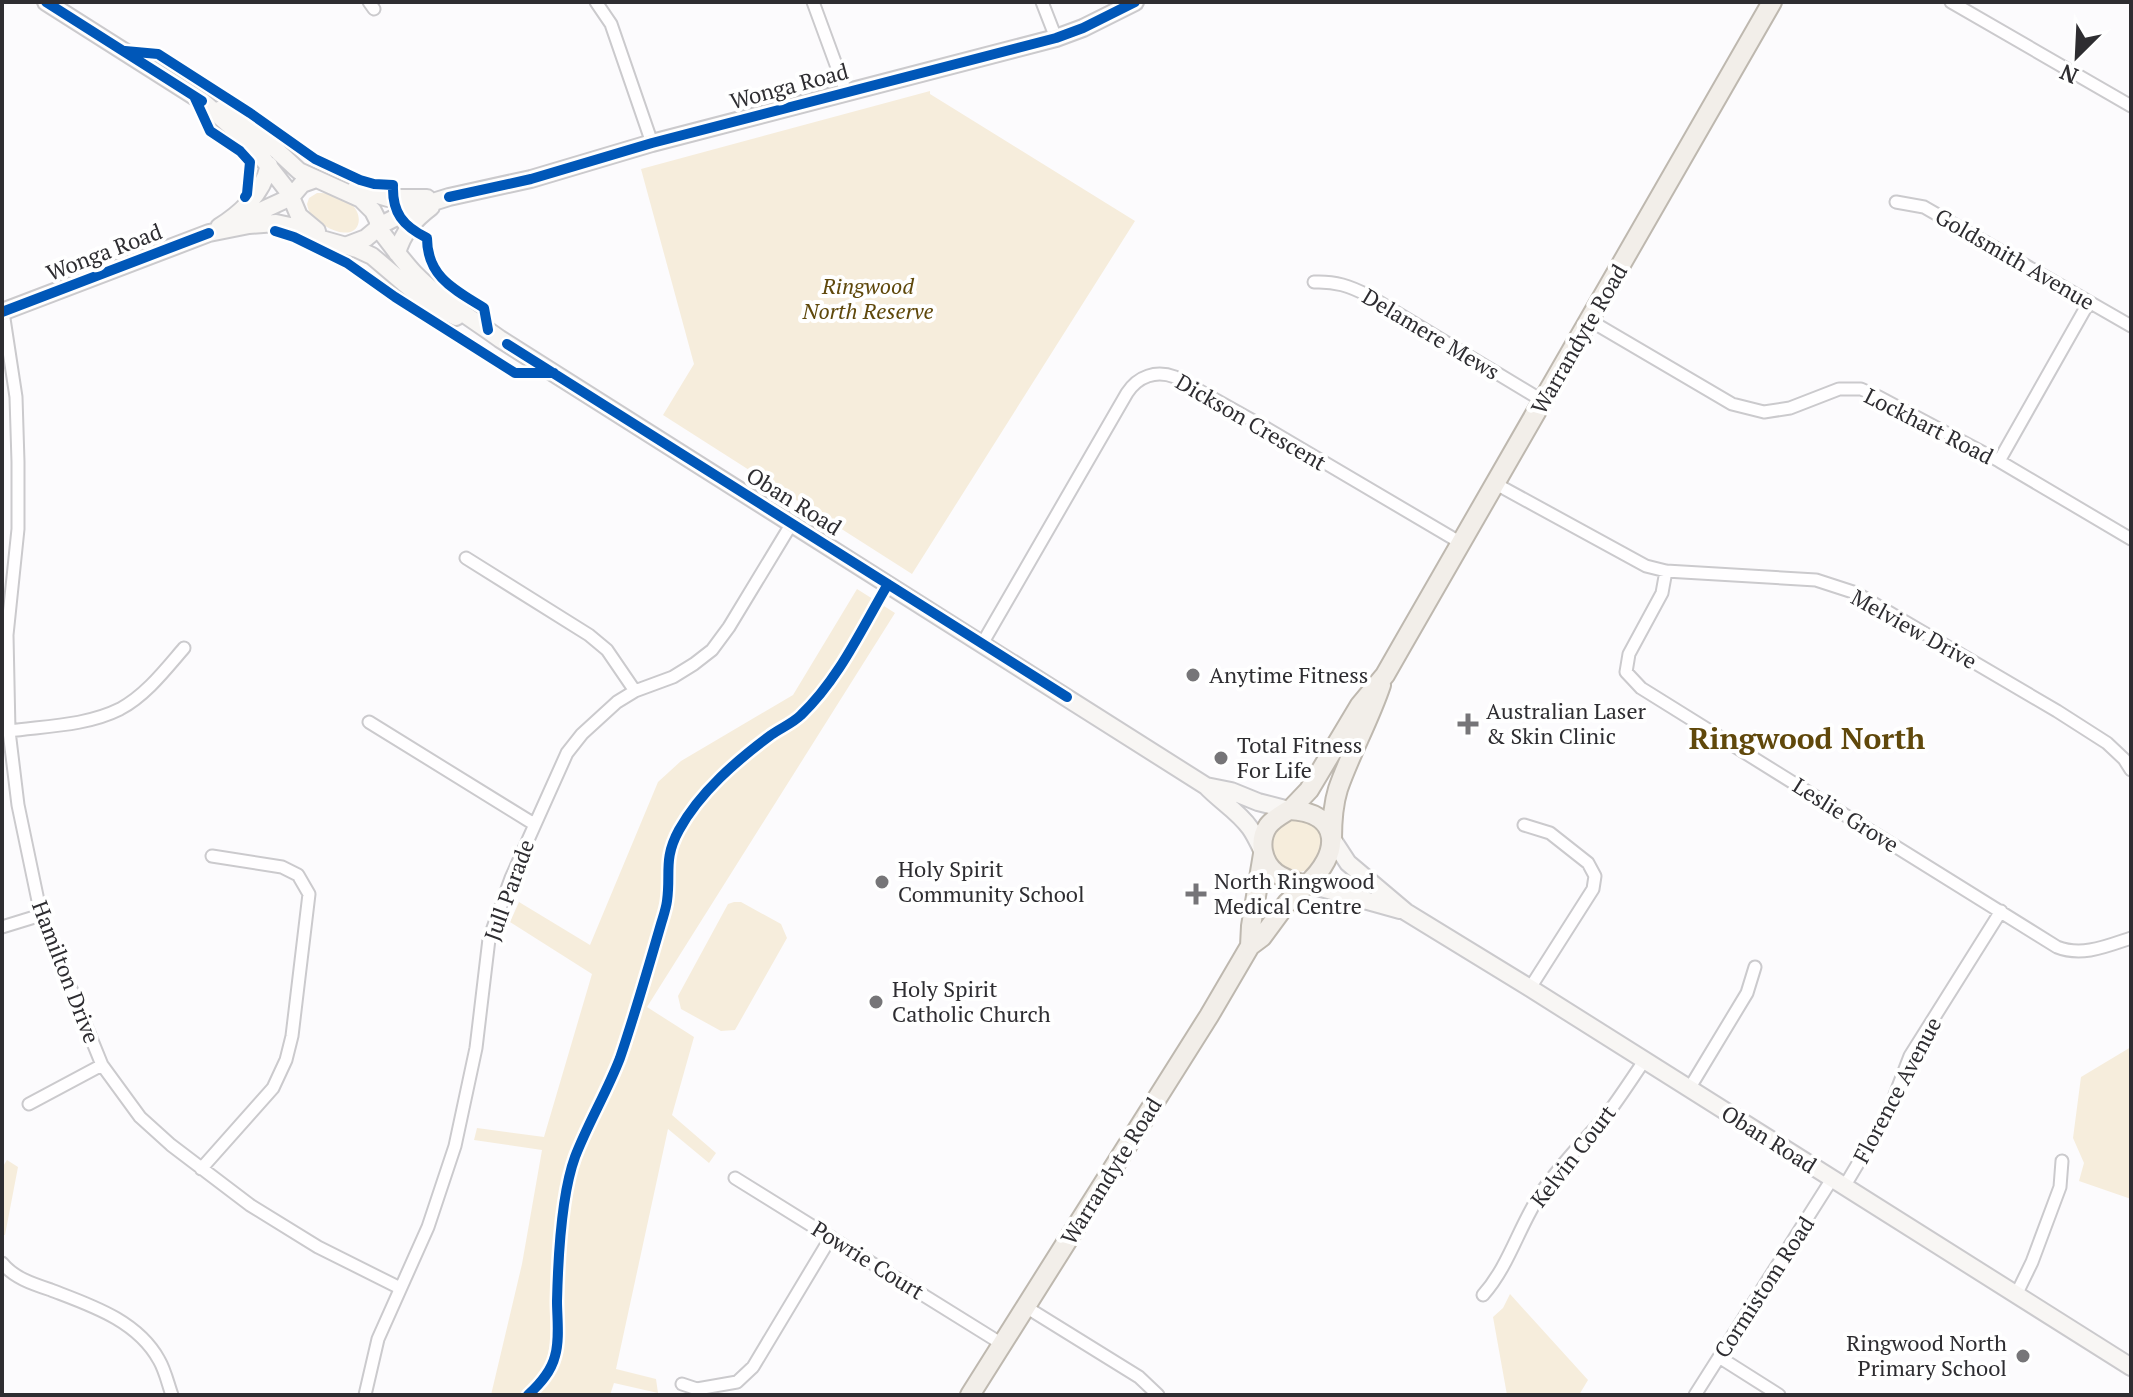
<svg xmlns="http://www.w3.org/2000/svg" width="2133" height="1397" font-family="'PT Serif',serif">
	<rect width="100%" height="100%" fill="#fcfbfd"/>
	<!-- green -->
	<path fill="#f6eddc" d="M930,91v3l205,127 -223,353 -249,-159 31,-51 -53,-195z
		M317,193c54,-3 54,58 10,34 -10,-5 -18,-11 -20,-23l2,-6z
		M857,589l38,24 -248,394 47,30 -22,78 44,38 -7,10 -41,-34 -52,240 40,10 2,14 -44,-10 -4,12h-119l31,-131 20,-114 -68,-10 3,-12 67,9 48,-163 -82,-52 9,-20 71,43 68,-163 23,-21 112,-66z
		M1271 846a26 26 0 1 1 52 0a26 26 0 1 1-52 0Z
		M734,902h7l40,22 6,14 -52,92 -14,1 -40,-22 -3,-13 50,-92z
		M2131,1047v152l-52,-18 5,-18 -11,-25 8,-61z
		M7,1160l11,7 -13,68h-3v-67z
		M1510,1294l78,86 -9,15h-72l-14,-78 10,-9z"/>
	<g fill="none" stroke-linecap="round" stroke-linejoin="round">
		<defs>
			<path id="street" d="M369,2l5,7
				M596,2l15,22 41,119
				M813,2l33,90
				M1042,2l14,36
				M1951,2l180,104
				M1896,202l28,5 207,119
				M1314,282c21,-1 36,4 55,14l174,105
				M3,312l13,85 2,65v67l-11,106 2,96 9,74 23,110 61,150 38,52 31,28 79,60 68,42 82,41
				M1589,320l143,84 32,8 26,-4 49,-19h22l18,8 120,64 132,78
				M1999,461l90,-159
				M1496,484l150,82 20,5 150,9 40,13 201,118 50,32 17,16 7,11
				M466,558l123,77 18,15 28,41
				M1666,571l-4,22 -33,61 -3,18 15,16 416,259c25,10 50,-1 74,-9
				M982,644l145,-251c11,-17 29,-23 48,-16l91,51 195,115
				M369,722l165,102
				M9,731c36,-5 77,-5 111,-22 26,-14 45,-39 64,-61
				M1524,825l26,8 38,30 7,13 -2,13 -63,99
				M2,927l39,-12
				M1689,1089l58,-96 8,-26
				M29,1104l73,-39
				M201,1169l72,-81 13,-28 6,-24 17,-142 -11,-19 -16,-8 -70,-11
				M735,1178l267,166
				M1844,1187l44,-74 22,-57 91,-145
				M2,1263c12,15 31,21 49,27 39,15 86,30 108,70 6,10 9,24 13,35
				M1483,1295c26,-29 36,-69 58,-102 19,-28 42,-51 64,-76 14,-18 26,-37 39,-56
				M2016,1295l16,-33 28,-75 2,-26
				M1026,1307l113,70 19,18
				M1719,1357l60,38
				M682,1384l15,5 40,-7 16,-15 78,-130
				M365,1395l13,-56 50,-112 27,-81 21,-98 13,-109 22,-61 56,-125 15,-19 35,-32 18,-11 38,-14 21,-13 18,-14 17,-23 63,-104
				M1695,1395l137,-216"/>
			<path id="secondary" d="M46,2l156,99 50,44 39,50
				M221,109l16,8 19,14 43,40 62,28 12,12 5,10v7l-12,10 -21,8
				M316,179l-14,5 -11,13 8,19 18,15
				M356,188l32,10h39
				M237,222l54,-25
				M379,226l35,-18 35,-11 82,-18 121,-36 404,-105 27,-10 52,-26
				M219,227c24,-15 44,-34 50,-62
				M378,228c12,15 23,31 36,45 25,26 57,45 86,66l706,447c14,15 32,25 44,42 5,7 9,16 13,24
				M397,253c6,-21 17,-33 34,-46
				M2,312l207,-79 40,-8 27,-2 14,3 28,12 39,11 15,7 53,45 31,16
				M1206,786l25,5 27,11 31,8
				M1333,840l15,23 58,49 124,76 601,379
				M1307,884l93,26"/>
			<path id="primary" d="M1289,810c54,2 52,45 17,75 -10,-3 -21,-5 -30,-12 -14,-11 -18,-32 -8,-47 5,-7 13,-11 21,-16z
				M1290,810l19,-20 51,-85 25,-30 16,-28 371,-645
				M1332,839c0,-17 1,-34 6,-50 12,-35 31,-68 43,-104
				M1250,946l1,-20 12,-72
				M970,1395l239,-379 41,-70 12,-9 25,-34 19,-18"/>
		</defs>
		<!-- street casing -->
		<use href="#street" stroke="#cbcacd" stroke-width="15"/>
		<!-- secondary casing -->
		<use href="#secondary" stroke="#cbcacd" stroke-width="20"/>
		<!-- primary casing -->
		<use href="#primary" stroke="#beb8af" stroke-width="22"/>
		<!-- street -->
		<use href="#street" stroke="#fffeff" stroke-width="11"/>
		<!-- secondary -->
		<use href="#secondary" stroke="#f8f6f4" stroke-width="16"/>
		<!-- primary -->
		<use href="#primary" stroke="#f2eee9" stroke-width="18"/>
		<defs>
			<path id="cycleway" d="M46,2l156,99
				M125,51l33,3 92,59 65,46 45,21 14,4 19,1c-1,28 10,41 34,53 0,39 28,52 57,70l4,22
				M194,96l16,35 30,20 10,11 -3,32 -2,3
				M449,197l82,-18 121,-36 404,-105 27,-10 52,-26
				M275,231l19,6 53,26 48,34 120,76h39
				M2,312l207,-79
				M507,344l560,353
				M528,1395c12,-11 23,-23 27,-39 5,-17 2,-38 2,-55 1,-41 4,-106 18,-144 13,-34 32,-65 45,-99 15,-44 28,-89 41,-134 2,-7 5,-15 6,-23 4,-28 -4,-42 12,-71 21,-38 57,-69 92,-95 10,-7 22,-12 30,-20 38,-36 61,-87 87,-131"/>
		</defs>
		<!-- cycleway casing -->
		<use href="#cycleway" stroke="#fff" stroke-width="15"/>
		<!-- cycleway -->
		<use href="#cycleway" stroke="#0057b8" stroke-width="10"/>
	</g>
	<!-- markers -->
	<g fill="#767578" stroke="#fff" stroke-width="3">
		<circle cx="1193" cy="675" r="8"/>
		<path d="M1464 712h8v8h8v8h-8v8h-8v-8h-8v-8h8z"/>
		<circle cx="1221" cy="758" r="8"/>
		<circle cx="882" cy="882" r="8"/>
		<path d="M1192 882h8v8h8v8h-8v8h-8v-8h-8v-8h8z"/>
		<circle cx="876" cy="1002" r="8"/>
		<circle cx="2023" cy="1356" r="8"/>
	</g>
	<g text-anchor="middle" stroke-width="8" stroke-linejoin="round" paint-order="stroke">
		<!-- street labels -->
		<g font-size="22" fill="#2e2d31" stroke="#fff">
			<text transform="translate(789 86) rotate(-15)" y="8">Wonga Road</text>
			<text transform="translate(104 252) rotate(-21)" y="8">Wonga Road</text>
			<text transform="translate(2015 259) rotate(30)" y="8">Goldsmith Avenue</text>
			<text transform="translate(1431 334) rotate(31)" y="8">Delamere Mews</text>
			<text transform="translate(1579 339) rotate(-60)" y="8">Warrandyte Road</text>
			<text transform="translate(1251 422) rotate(30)" y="8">Dickson Crescent</text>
			<text transform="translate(1929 426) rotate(27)" y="8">Lockhart Road</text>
			<text transform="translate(794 501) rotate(32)" y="8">Oban Road</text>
			<text transform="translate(1914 629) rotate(29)" y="8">Melview Drive</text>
			<text transform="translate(1846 815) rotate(32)" y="8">Leslie Grove</text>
			<text transform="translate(509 890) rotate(-70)" y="8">Jull Parade</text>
			<text transform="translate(66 972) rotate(69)" y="8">Hamilton Drive</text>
			<text transform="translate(1897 1090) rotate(-62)" y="8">Florence Avenue</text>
			<text transform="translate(1769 1139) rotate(32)" y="8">Oban Road</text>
			<text transform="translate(1573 1156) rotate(-52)" y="8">Kelvin Court</text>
			<text transform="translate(1111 1171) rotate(-58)" y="8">Warrandyte Road</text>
			<text transform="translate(868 1260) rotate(32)" y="8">Powrie Court</text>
			<text transform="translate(1764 1287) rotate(-57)" y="8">Cormistom Road</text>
		</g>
		<!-- park labels -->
		<g font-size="22" font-style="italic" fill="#5f480b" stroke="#fff">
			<text x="868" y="294">Ringwood<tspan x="868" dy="25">North Reserve</tspan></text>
		</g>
		<!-- poi labels -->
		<g font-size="22" fill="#2e2d31" stroke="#fff" text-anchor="start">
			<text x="1209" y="683">Anytime Fitness</text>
			<text x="1486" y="719">Australian Laser<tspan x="1486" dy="25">&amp; Skin Clinic</tspan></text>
			<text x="1237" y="753">Total Fitness<tspan x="1237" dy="25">For Life</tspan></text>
			<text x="898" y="877">Holy Spirit<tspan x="898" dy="25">Community School</tspan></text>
			<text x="1214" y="889">North Ringwood<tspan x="1214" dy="25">Medical Centre</tspan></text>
			<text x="892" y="997">Holy Spirit<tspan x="892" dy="25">Catholic Church</tspan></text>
			<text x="2007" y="1351" text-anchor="end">Ringwood North<tspan x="2007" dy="25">Primary School</tspan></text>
		</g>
		<!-- district labels -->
		<g font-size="30" font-weight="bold" fill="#60480b" stroke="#fff">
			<text x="1807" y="749">Ringwood North</text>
		</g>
	</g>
	<!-- border -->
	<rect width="2133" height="1397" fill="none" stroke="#2e2d31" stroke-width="8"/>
	<!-- north arrow -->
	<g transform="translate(2077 56) rotate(204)" stroke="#ffffff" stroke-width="6" paint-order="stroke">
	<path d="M0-6L14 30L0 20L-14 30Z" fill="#2e2d31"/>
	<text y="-12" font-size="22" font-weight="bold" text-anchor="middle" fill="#2e2d31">N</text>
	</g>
</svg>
